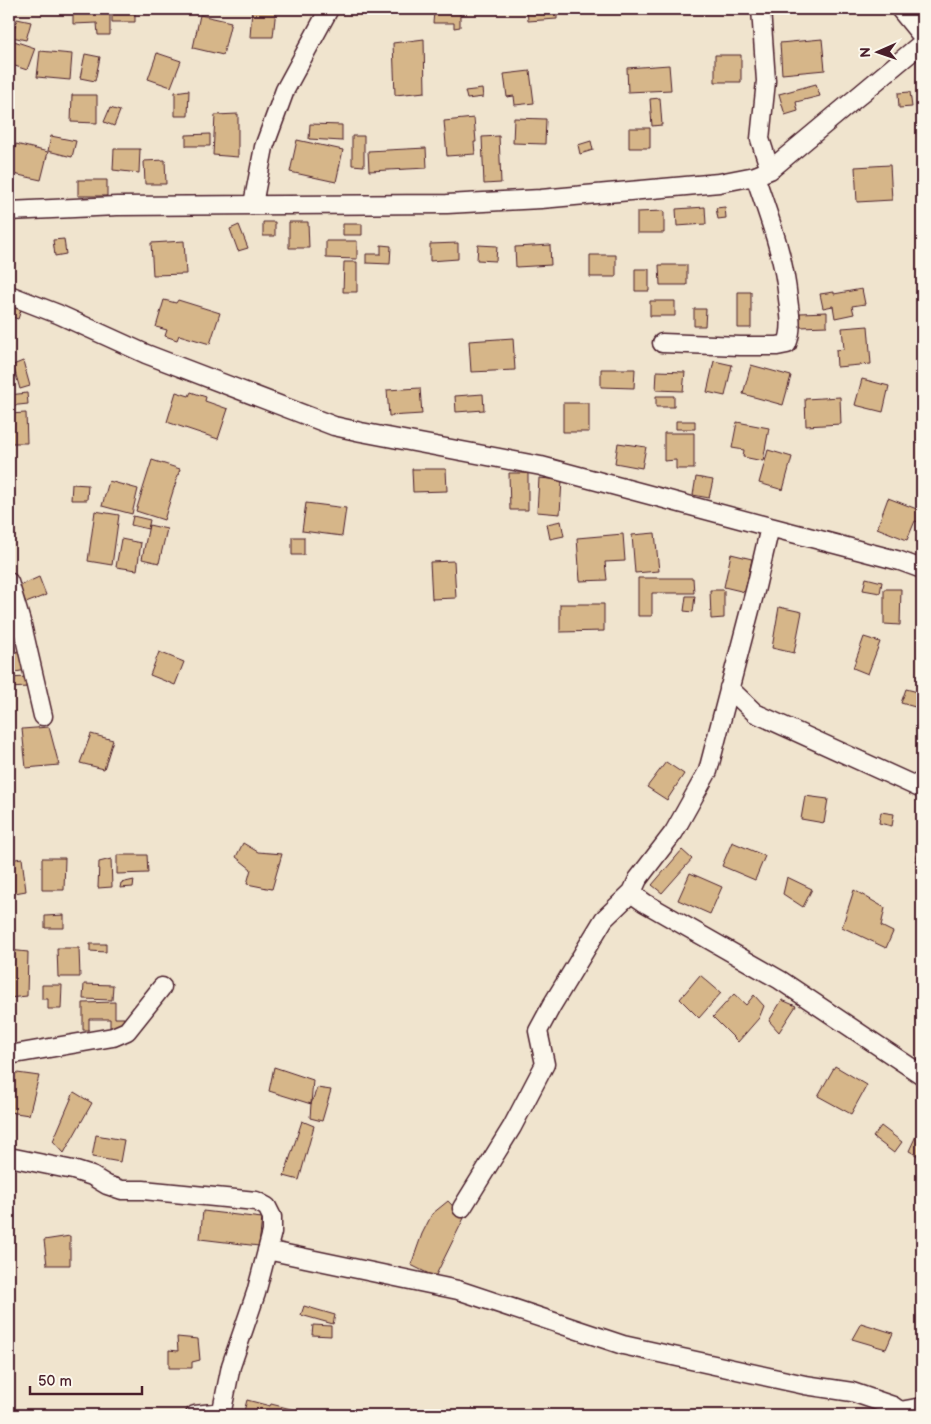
<svg xmlns="http://www.w3.org/2000/svg" width="931" height="1424" font-family="'Balsamiq Sans',sans-serif">
	<rect width="100%" height="100%" fill="#f0e4ce"/>
	<filter id="ink" filterUnits="userSpaceOnUse"><feTurbulence type="fractalNoise" baseFrequency=".02" numOctaves="2"/><feDisplacementMap in="SourceGraphic" scale="10" xChannelSelector="R" yChannelSelector="G"/><feConvolveMatrix kernelMatrix="1 2 1 2 8 2 1 2 1" color-interpolation-filters="sRGB"/></filter>
	<g filter="url(#ink)">
		<!-- building -->
		<path fill="#d6b689" stroke="#4a1f2b" d="M73,9h37v26h-12l-1,-12 -24,1z
			M112,9h23v13h-23z
			M252,9h24l-3,28h-23z
			M527,9h30v10l-29,2z
			M434,12h26v15l-6,1v-5h-21z
			M200,15l31,7 -8,33 -30,-7z
			M17,19l14,3 -5,18 -14,-3z
			M424,39l1,53 -30,3 -2,-52z
			M822,39l3,31 -43,4 -2,-31z
			M11,40l24,8 -8,22 -18,-6v-19z
			M40,51l32,3 -2,26 -33,-3z
			M157,53l24,8 -10,26 -23,-8z
			M85,54l15,3 -5,24 -15,-3z
			M715,55h26v27h-26z
			M669,65l2,25 -43,2 -1,-24z
			M530,71l4,32 -19,2 -1,-9 -7,1 -3,-23z
			M816,84l4,12 -24,6 2,9 -13,4 -6,-21z
			M482,89l1,8 -16,2 -2,-8z
			M189,90l-1,26h-13v-24z
			M910,92l2,15 -13,1 -1,-15z
			M72,95h25v28l-26,-1z
			M660,98l2,27 -10,1 -2,-27z
			M110,108l10,3 -6,15 -10,-4z
			M238,114v43l-25,-2 2,-40z
			M474,118l2,24h-2l1,12 -28,2 -3,-35z
			M514,118l32,1 -1,25 -32,-1z
			M310,124l32,1v16l-33,-2z
			M629,128h21v20h-21z
			M210,134v12h-24v-11z
			M51,136l25,5 -4,16 -24,-6z
			M352,136h12v30l-12,-1z
			M499,136l2,47 -17,1 -2,-47z
			M297,140l46,10 -7,32 -46,-10z
			M591,141l2,9 -13,4 -2,-9z
			M16,144l32,8 -7,28 -32,-7z
			M426,148l1,20 -58,3 -1,-20z
			M114,149h26l-1,24 -26,-3z
			M165,160l1,24h-21l-1,-23z
			M890,165l2,35 -35,2 -2,-35z
			M78,180h29v16h-29z
			M705,207l1,17 -29,2 -1,-17z
			M725,207l1,11 -8,1 -2,-11z
			M664,211v22h-27v-21z
			M263,222h12v14h-12z
			M289,222h19l1,26h-20z
			M343,224h19v11h-19z
			M239,225l9,23 -10,3 -8,-22z
			M64,239l2,15 -11,2 -2,-16z
			M184,241l2,33 -33,1 -2,-32z
			M326,241h31v18l-31,-1z
			M458,243v16l-28,2v-17z
			M381,245l10,1 -1,18 -24,-1v-9h15z
			M478,245l19,1 -1,15 -19,-1z
			M550,245l1,20 -35,2 -1,-20z
			M590,255h26v22h-26z
			M344,262h13v30h-14z
			M659,265h28v20h-27z
			M635,269h14v22h-14z
			M862,289l3,15 -13,2 2,8 -19,4 -2,-12 -10,2 -3,-14 14,-2v2z
			M738,292h13v36h-13z
			M164,300l12,3 2,-3 42,13 -10,31 -31,-9 -2,5 -12,-4 2,-6 -11,-3z
			M650,301h25v15h-25z
			M9,303l13,4 -4,12 -9,-3z
			M694,309h12l-1,17h-11z
			M827,312v14l-27,1v-14z
			M868,326l3,38 -34,3 -1,-17 8,-1 -2,-21z
			M513,338l2,32 -44,2 -2,-31z
			M23,361l7,25 -10,3 -7,-24z
			M714,361l18,4 -7,31 -18,-4z
			M751,365l40,11 -8,29 -40,-11z
			M601,369h34l-1,19 -33,-1z
			M657,371l28,1 -2,19 -27,-1z
			M862,379l27,7 -6,26 -28,-7z
			M420,388l2,26 -33,2 -2,-26z
			M176,392l13,4 2,-4 15,5 -1,4 23,8 -10,30 -51,-17z
			M27,393l1,11 -19,2v-11z
			M483,394l1,16 -28,2 -1,-16z
			M656,396h18v11h-18z
			M840,397l1,27 -35,2 -1,-27z
			M563,403h26v29h-26z
			M26,413l1,30h-18v-29z
			M676,421h19v8h-19z
			M737,422l32,6 -6,33 -20,-4 1,-7 -12,-2z
			M664,433h30v36h-18v-9l-12,1z
			M618,443l28,4 -4,21 -27,-5z
			M768,450l24,7 -9,33 -24,-7z
			M152,460l28,9 -16,51 -28,-9z
			M412,469h34l1,22 -34,1z
			M509,473h19v37h-18z
			M696,477l17,3 -4,18 -16,-3z
			M539,478l23,2 -2,34 -23,-2z
			M109,481l29,8 -6,25 -30,-8z
			M72,484l16,1 -1,15h-16z
			M888,498l34,13 -4,11 -3,-1 -8,19 -30,-12z
			M306,503l40,5 -4,28 -40,-5z
			M95,511l24,4 -7,50 -24,-4z
			M133,516l17,4 -2,9 -17,-4z
			M561,521l3,15 -14,3 -3,-15z
			M149,525l18,4 -8,34 -17,-4z
			M655,533l4,38 -24,2 -3,-38z
			M623,534l2,27 -20,1 2,18 -27,1 -3,-43z
			M292,537h12v18h-12z
			M121,539l20,4 -4,27 -21,-3z
			M731,554l21,5 -7,33 -21,-5z
			M454,561l2,37 -24,1 -2,-37z
			M39,577l7,18 -20,8 -7,-17z
			M638,578h55l1,15h-42v23h-14z
			M866,578l16,4 -2,11 -17,-3z
			M884,589h17l-1,36 -16,-1z
			M710,590h14v28l-13,1z
			M686,596h9l-2,16 -9,-1z
			M560,604h44v27l-44,1z
			M779,607l23,5 -8,41 -22,-5z
			M864,637l16,5 -12,32 -15,-6z
			M23,650l4,20 -18,3v-20z
			M159,652l25,10 -9,23 -25,-10z
			M27,677l1,10 -19,1v-10z
			M906,689l16,4v16l-21,-6z
			M49,727l10,38 -33,3 -4,-39z
			M91,734l22,6 -9,29 -24,-6z
			M666,762l18,12 -17,26 -20,-13z
			M805,796l23,3 -4,24 -23,-4z
			M881,812l13,2 -2,12 -13,-3z
			M922,841v23l-7,-3z
			M732,842l33,14 -10,24 -33,-14z
			M243,843l15,9 24,2 -10,35 -25,-5 4,-15 -15,-12z
			M682,850l10,9 -30,34 -10,-8z
			M117,855h30l1,18 -31,1z
			M22,858l4,33 -17,3v-34z
			M42,858h23l-1,32h-22z
			M111,859l1,28 -14,1 1,-26z
			M690,873l32,14 -12,27 -32,-14z
			M787,877l25,12 -9,18 -20,-13z
			M134,880l-1,7 -13,1 1,-5z
			M854,890l31,18 -4,18 12,6 -7,16 -44,-21z
			M64,915v13h-19v-12z
			M90,944h16v8l-16,-1z
			M57,948h22l1,29h-22z
			M9,950l19,2 -1,44 -18,2z
			M700,975l21,18 -22,25 -19,-19z
			M84,984l29,1 -1,15 -29,-1z
			M42,985h20l-1,24h-13v-10h-6z
			M734,994l12,11 8,-10 10,11 -5,12 -21,24 -25,-25z
			M782,1000l14,6 -17,26 -10,-11z
			M115,1002v16h9v12l-14,1v-12h-21v11h-6v-27z
			M835,1066l32,19 -16,29 -33,-18z
			M274,1067l39,13 -2,24 -42,-13z
			M10,1072l29,4 -10,39 -20,-3z
			M317,1088l14,2 -9,31 -12,-3 1,-14z
			M74,1092l18,11 -28,50 -11,-12z
			M302,1121l12,5 -15,54 -15,-4z
			M881,1126l21,16 -8,11 -21,-16z
			M920,1127l2,1v30l-13,-7z
			M96,1135l28,5 -4,22 -28,-5z
			M448,1201l16,17 -29,59 -24,-12 11,-31 10,-20z
			M203,1211l59,7 -3,28 -59,-7z
			M70,1236v29h-23l-3,-25z
			M304,1306l31,9 -2,9 -32,-9z
			M861,1323l32,10 -7,16 -34,-10z
			M313,1325l18,1v10l-19,-1z
			M177,1337l21,2 2,21 -8,2v6h-23v-18l9,1z
			M247,1400l23,6 1,-2 44,11h-72z"/>
		<g fill="none" stroke-linecap="round" stroke-linejoin="round">
			<defs>
				<path id="minor" d="M761,9l5,72 -6,58 10,31
					M900,9l22,27
					M253,204l11,-57 21,-57 44,-81
					M9,211l108,-5 330,-2 94,-5 178,-16 36,-7 15,-6 152,-127
					M9,295l49,19 88,40 188,72 27,6 180,34 229,61
					M662,343l78,3h37l10,-2c6,-15 3,-30 1,-45 -4,-43 -19,-82 -33,-123
					M922,569l-22,-8 -130,-34 -14,60 -48,184 -34,61 -36,47 -5,11 5,8 7,5 135,77 142,95
					M9,582l13,43 21,91
					M729,688l26,25 167,76
					M9,1055l104,-18 14,-6 35,-44
					M9,1157l64,13 19,6 15,9 15,5h21l113,11 11,6 5,10v15l-16,61 -25,73 -10,49
					M462,1208l50,-81 33,-63 -7,-33 14,-26 52,-86 30,-29
					M267,1250l191,40 165,55 182,40 47,7 41,14 7,5 22,-4
					M195,1415l27,-3"/>
			</defs>
			<!-- minor casing -->
			<use href="#minor" stroke="#4a1f2b" stroke-width="21"/>
			<!-- minor -->
			<use href="#minor" stroke="#fbf7ec" stroke-width="18"/>
		</g>
	</g>
	<!-- margin -->
	<rect width="931" height="1424" fill="none" stroke="#fbf7ec" stroke-width="30"/>
	<rect x="15" y="15" width="901" height="1394" fill="none" stroke="#4a1f2b" stroke-width="2" filter="url(#ink)"/>
	<!-- north arrow -->
	<g transform="translate(878 52) rotate(268)" stroke="#fbf7ec" stroke-width="4" paint-order="stroke">
	<path d="M0-4L9 19L0 12L-9 19Z" fill="#4a1f2b"/>
	<text y="-8" font-size="14" font-weight="bold" text-anchor="middle" fill="#4a1f2b">N</text>
	</g>
	<!-- scale -->
	<path d="M30 1386v8h112v-8" fill="none" stroke="#4a1f2b" stroke-width="2.5"/>
	<text x="38" y="1386" font-size="15" fill="#4a1f2b" stroke="#fbf7ec" stroke-width="4" paint-order="stroke">50 m</text>
</svg>
